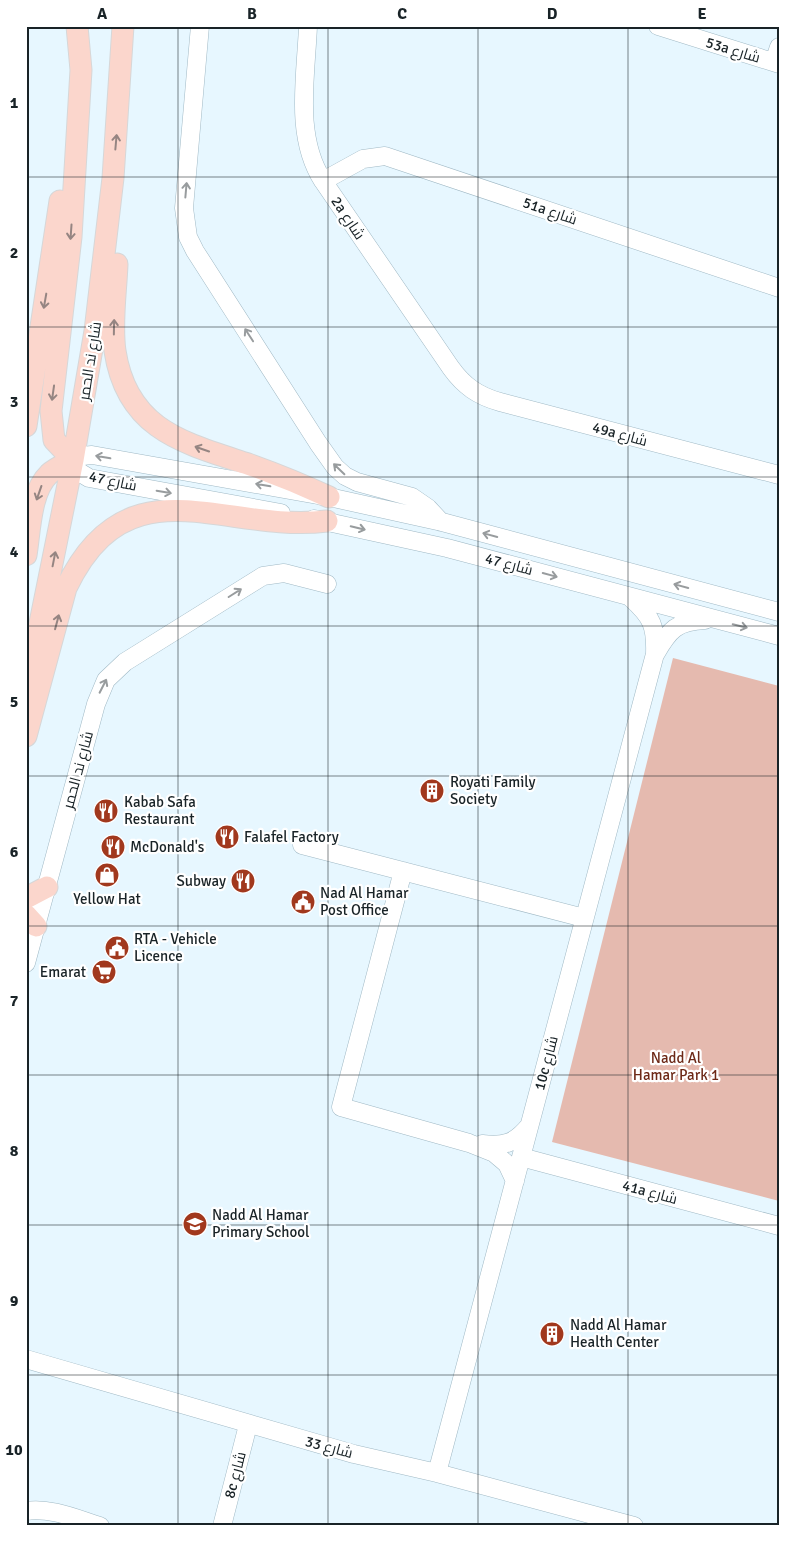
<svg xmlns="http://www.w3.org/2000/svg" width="805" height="1552" font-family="Signika,Cairo,sans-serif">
	<rect width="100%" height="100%" fill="#e7f7ff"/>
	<!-- green -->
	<path fill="#e5baaf" d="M673,658l106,28v515l-227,-59z"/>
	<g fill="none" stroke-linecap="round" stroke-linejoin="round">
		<defs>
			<path id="minor" d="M200,26l-16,182 4,29 7,14 123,192 17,24 10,9 12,6 55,15 16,11 13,14
				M308,26c-2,51 -14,110 15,155l128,187c13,18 27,28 49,34l279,73
				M658,26l121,38
				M774,62l5,-15
				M323,181l40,-22 22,-3 394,132
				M281,513l-192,-35 -10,-6 -6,-12 9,-4 10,-1 237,42 113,25 337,90
				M314,519l133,29 332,88
				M656,653c13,-23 21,-32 49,-33
				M302,845l282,73
				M403,871l-62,236 128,36 25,10 13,11 8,17
				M26,963l70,-259 10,-24 19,-18 138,-86 21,-3 43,11
				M482,1144c22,3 33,-1 47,-18
				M521,1157l258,69
				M26,1359l328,95 83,19 197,53
				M437,1473l218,-819c1,-28 -3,-37 -24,-56
				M26,1511c24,-4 51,8 74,15
				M222,1526l26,-101"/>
			<path id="major" d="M117,264c-1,28 -6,59 -2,87 12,79 69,92 133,113 28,10 55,21 81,33
				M26,426l34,-225
				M26,555c4,-24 4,-63 23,-81 6,-6 16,-10 24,-14l-19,-20 -3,-29 20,-174 10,-167 -4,-44
				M26,692l47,-232 22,-129 18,-153 10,-152
				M26,736l40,-148c62,-130 158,-54 261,-67
				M26,898l21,-11
				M26,915l10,11"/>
		</defs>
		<!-- minor casing -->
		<use href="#minor" stroke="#a0b9c5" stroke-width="19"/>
		<!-- major casing -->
		<use href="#major" stroke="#d6d7d8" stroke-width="23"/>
		<!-- minor -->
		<use href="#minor" stroke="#fff" stroke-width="18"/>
		<!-- major -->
		<use href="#major" stroke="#fbd6cc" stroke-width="21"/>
	</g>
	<!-- one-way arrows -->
	<defs><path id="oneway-shaft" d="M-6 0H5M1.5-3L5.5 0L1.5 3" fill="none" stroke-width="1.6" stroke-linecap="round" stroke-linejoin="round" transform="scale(1.25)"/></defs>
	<g stroke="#958582">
		<use href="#oneway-shaft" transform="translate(116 142) rotate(-85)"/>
		<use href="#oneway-shaft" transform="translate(71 232) rotate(94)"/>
		<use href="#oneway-shaft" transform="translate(45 301) rotate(100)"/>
		<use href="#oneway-shaft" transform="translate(114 327) rotate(-89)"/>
		<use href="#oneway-shaft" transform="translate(53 393) rotate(98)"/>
		<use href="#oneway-shaft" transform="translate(202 449) rotate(-161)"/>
		<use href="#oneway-shaft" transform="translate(39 493) rotate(109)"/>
		<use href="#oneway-shaft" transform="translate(54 559) rotate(-79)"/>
		<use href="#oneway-shaft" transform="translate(57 622) rotate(-75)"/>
	</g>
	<g stroke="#989c9e">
		<use href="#oneway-shaft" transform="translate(186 190) rotate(-85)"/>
		<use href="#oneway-shaft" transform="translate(249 335) rotate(-123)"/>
		<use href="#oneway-shaft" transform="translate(103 457) rotate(-170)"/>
		<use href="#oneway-shaft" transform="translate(339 469) rotate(-136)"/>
		<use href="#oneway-shaft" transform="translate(263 485) rotate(-170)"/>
		<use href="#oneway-shaft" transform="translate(164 492) rotate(10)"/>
		<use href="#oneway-shaft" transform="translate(358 528) rotate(13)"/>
		<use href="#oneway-shaft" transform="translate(490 535) rotate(-165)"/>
		<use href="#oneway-shaft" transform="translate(550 575) rotate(15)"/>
		<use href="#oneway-shaft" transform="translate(681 586) rotate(-165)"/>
		<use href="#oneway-shaft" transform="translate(235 593) rotate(-32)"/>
		<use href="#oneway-shaft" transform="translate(740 626) rotate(14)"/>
		<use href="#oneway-shaft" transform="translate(103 686) rotate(-63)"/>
	</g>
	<!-- grid -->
	<path fill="none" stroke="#192327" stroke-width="1" stroke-opacity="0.55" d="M178,26v1500M328,26v1500M478,26v1500M628,26v1500M26,177h753M26,327h753M26,477h753M26,626h753M26,776h753M26,926h753M26,1075h753M26,1225h753M26,1375h753"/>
	<!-- icons -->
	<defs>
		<symbol id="building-disc" viewBox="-11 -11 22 22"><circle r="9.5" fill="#a1381d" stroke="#fff"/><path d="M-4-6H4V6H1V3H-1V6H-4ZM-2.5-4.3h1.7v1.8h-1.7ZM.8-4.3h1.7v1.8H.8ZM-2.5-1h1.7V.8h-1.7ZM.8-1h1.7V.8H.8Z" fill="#fff"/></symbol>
		<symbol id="restaurant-disc" viewBox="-11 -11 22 22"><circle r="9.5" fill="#a1381d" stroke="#fff"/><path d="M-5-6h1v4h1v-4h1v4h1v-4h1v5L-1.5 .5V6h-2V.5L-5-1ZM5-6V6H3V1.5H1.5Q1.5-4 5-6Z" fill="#fff"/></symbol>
		<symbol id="shop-disc" viewBox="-11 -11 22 22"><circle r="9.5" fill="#a1381d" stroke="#fff"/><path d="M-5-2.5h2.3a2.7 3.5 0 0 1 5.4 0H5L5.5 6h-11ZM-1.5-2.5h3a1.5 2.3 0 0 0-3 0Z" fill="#fff"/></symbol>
		<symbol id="civic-disc" viewBox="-11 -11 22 22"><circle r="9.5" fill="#a1381d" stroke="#fff"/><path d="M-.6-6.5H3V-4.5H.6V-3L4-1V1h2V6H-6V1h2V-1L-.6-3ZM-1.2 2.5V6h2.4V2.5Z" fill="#fff"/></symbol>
		<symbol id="supermarket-disc" viewBox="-11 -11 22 22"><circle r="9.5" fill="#a1381d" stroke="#fff"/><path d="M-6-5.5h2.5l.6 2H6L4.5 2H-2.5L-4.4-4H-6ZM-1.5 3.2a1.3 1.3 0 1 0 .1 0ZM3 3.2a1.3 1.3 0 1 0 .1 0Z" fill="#fff"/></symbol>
		<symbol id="school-disc" viewBox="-11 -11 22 22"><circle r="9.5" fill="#a1381d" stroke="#fff"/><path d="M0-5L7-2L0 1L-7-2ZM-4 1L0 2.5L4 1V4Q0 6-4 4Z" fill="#fff"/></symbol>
	</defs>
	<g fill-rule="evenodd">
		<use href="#building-disc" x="418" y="777" width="28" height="28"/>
		<use href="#restaurant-disc" x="92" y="797" width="28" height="28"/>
		<use href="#restaurant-disc" x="213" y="823" width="28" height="28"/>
		<use href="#restaurant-disc" x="99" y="833" width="28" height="28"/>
		<use href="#shop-disc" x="93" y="861" width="28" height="28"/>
		<use href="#restaurant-disc" x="229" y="867" width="28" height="28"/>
		<use href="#civic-disc" x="289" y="888" width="28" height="28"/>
		<use href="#civic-disc" x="103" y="934" width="28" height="28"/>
		<use href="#supermarket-disc" x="90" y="958" width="28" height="28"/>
		<use href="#school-disc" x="181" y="1210" width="28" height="28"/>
		<use href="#building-disc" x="538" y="1320" width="28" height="28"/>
	</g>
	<g text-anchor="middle" stroke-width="4.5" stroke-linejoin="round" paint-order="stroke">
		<!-- street labels -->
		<g font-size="15" fill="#192327" stroke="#fff">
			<text transform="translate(733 50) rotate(17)" y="5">53a شارع</text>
			<text transform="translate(550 211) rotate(19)" y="5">51a شارع</text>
			<text transform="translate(348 218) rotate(56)" y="5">2a شارع</text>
			<text transform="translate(90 361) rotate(-81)" y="5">شارع ند الحمر</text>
			<text transform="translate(620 434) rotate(15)" y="5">49a شارع</text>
			<text transform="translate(113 481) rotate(12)" y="5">شارع 47</text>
			<text transform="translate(509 564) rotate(15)" y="5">شارع 47</text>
			<text transform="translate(78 770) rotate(-75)" y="5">شارع ند الحمر</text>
			<text transform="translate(546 1063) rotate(-75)" y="5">10c شارع</text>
			<text transform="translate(650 1192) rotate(15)" y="5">41a شارع</text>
			<text transform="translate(329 1447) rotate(15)" y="5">شارع 33</text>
			<text transform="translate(235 1475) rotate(-75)" y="5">8c شارع</text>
		</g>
		<!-- poi labels -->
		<g font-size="15" fill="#192327" stroke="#fff" text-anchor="start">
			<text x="450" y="787">Royati Family<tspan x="450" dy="17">Society</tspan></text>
			<text x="124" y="807">Kabab Safa<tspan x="124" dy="17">Restaurant</tspan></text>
			<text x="244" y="842">Falafel Factory</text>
			<text x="130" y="852">McDonald's</text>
			<text x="226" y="886" text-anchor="end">Subway</text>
			<text x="320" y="898">Nad Al Hamar<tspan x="320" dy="17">Post Office</tspan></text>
			<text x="107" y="904" text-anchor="middle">Yellow Hat</text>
			<text x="134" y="944">RTA - Vehicle<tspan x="134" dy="17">Licence</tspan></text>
			<text x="86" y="977" text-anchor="end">Emarat</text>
			<text x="212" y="1220">Nadd Al Hamar<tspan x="212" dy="17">Primary School</tspan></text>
			<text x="570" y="1330">Nadd Al Hamar<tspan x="570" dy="17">Health Center</tspan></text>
		</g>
		<!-- park labels -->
		<g font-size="15" fill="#6d2917" stroke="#fff">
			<text x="676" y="1063">Nadd Al<tspan x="676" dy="17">Hamar Park 1</tspan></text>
		</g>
	</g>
	<!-- border -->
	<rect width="805" height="1552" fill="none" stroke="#ffffff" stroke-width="55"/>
	<rect x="28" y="28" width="750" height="1496" fill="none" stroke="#192327" stroke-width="2"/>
	<g font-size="16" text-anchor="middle" font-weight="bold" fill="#192327">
		<text x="102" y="19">A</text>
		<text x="252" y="19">B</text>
		<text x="402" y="19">C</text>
		<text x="552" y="19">D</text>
		<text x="702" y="19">E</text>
		<text x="14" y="108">1</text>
		<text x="14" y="258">2</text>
		<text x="14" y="407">3</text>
		<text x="14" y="557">4</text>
		<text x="14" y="707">5</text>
		<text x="14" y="857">6</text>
		<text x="14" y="1006">7</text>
		<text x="14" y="1156">8</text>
		<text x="14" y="1306">9</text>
		<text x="14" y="1455">10</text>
	</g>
</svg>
